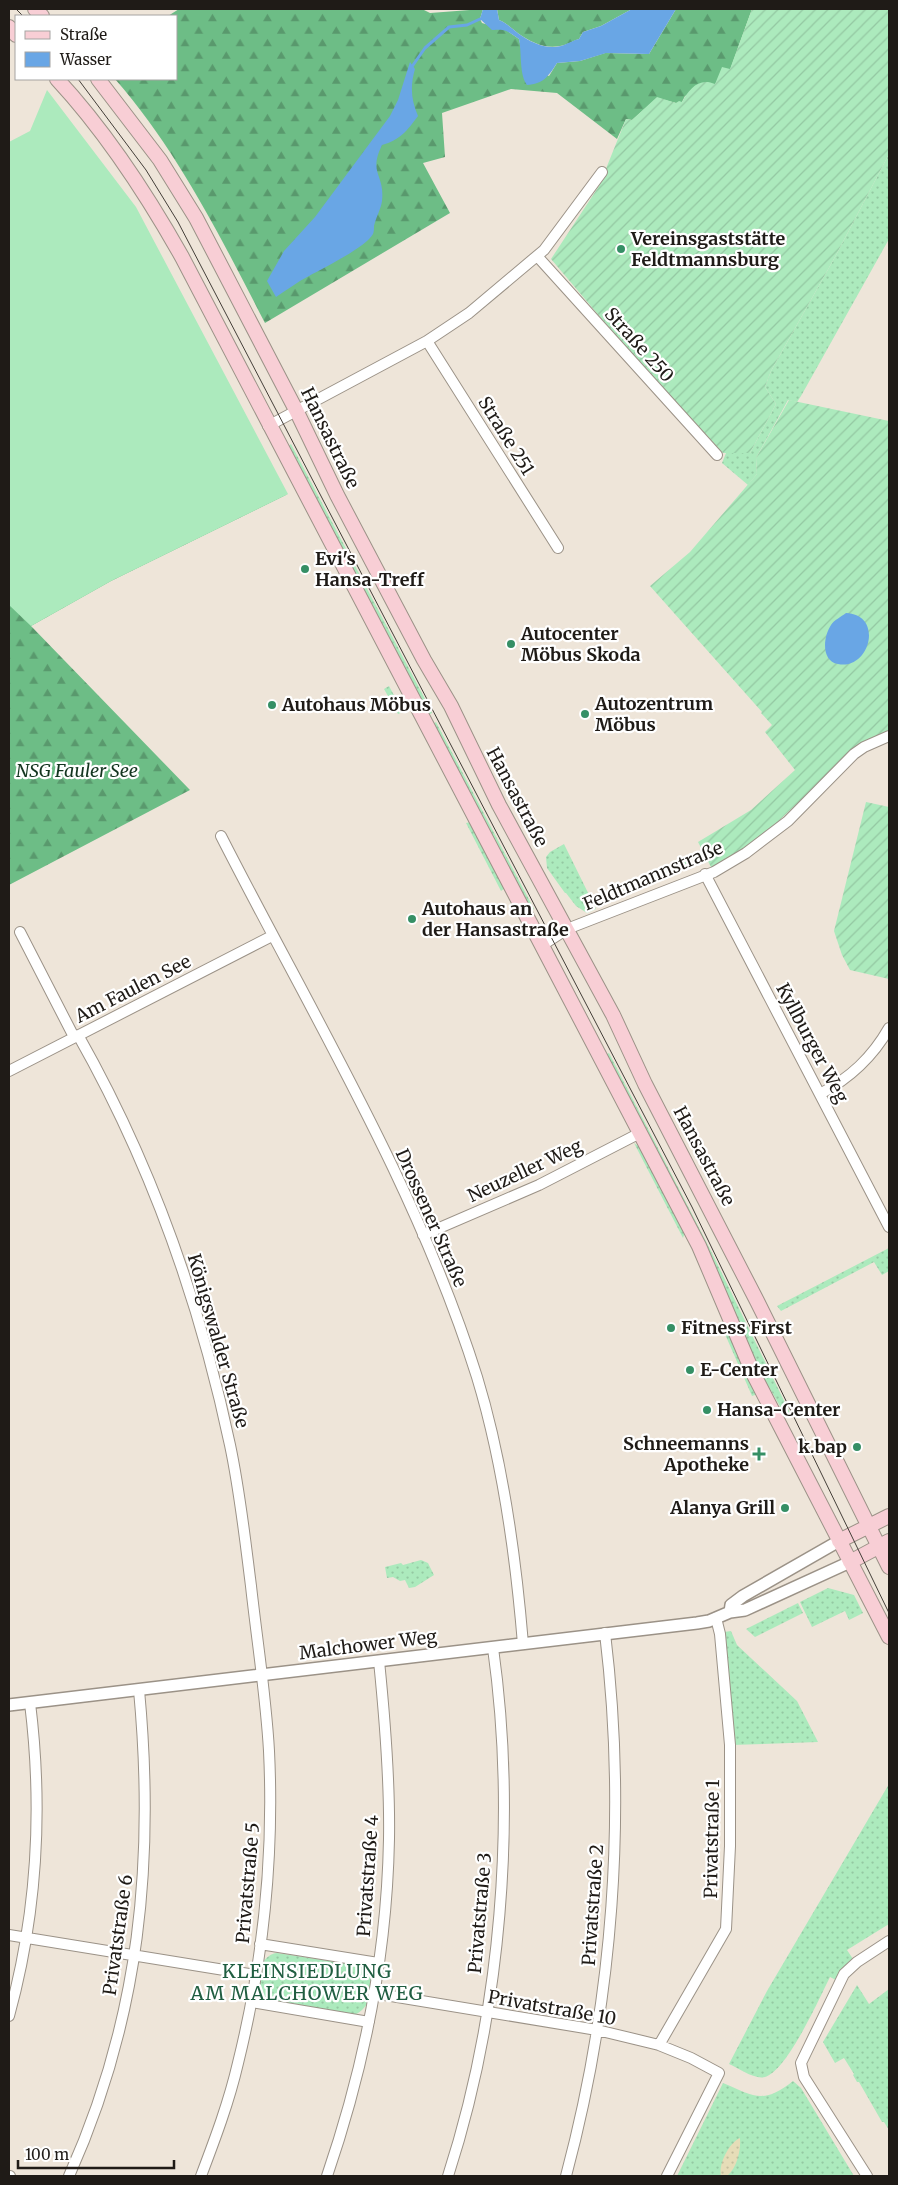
<svg xmlns="http://www.w3.org/2000/svg" width="898" height="2185" font-family="Merriweather,serif">
	<defs>
		<pattern id="grass-dots" width="8" height="8" patternUnits="userSpaceOnUse" patternTransform="scale(1.25)"><rect width="8" height="8" fill="#aceabd"/><path d="M2 2h.1M6 6h.1" fill="none" stroke="#94c8a2" stroke-width="1.8" stroke-linecap="round"/></pattern>
		<pattern id="forest-firs" width="22" height="20" patternUnits="userSpaceOnUse" patternTransform="scale(1.25)"><rect width="22" height="20" fill="#6dbd86"/><path d="M5 1l3.5 6h-7zM16 11l3.5 6h-7z" fill="#59996d"/></pattern>
		<pattern id="sand-dots" width="8" height="8" patternUnits="userSpaceOnUse" patternTransform="scale(1.25)"><rect width="8" height="8" fill="#e6ddb8"/><path d="M2 2h.1M6 6h.1" fill="none" stroke="#c5bd9d" stroke-width="1.8" stroke-linecap="round"/></pattern>
		<pattern id="garden-furrows" width="10" height="10" patternUnits="userSpaceOnUse" patternTransform="scale(1.25)"><rect width="10" height="10" fill="#aceabd"/><path d="M-1 1l2-2M0 10L10 0M9 11l2-2" fill="none" stroke="#94c8a2"/></pattern>
	</defs>
	<rect width="100%" height="100%" fill="#eee5d9"/>
	<!-- grass -->
	<path fill="url(#grass-dots)" d="M889,154v85l-88,157 -4,6 -9,-2 -32,58 1,16 -9,11 -26,-22 4,-10h24l26,-49 -11,-17 6,-16 64,-114z
		M291,444l134,255 7,14 -4,2 -141,-268z
		M389,686l14,26 -5,2 -14,-25z
		M436,722l98,187 -2,1 -99,-186z
		M471,822l34,66 -4,3 -35,-68z
		M564,844l32,65 -9,4 -11,-7 -10,-13h-1l-18,-25 -1,-11 4,-5z
		M689,856l3,10 -76,32 7,-7z
		M609,1053l102,198 79,162 -5,2 -32,-56 -148,-304z
		M634,1143l7,5 44,84 -2,6z
		M889,1248v23l-7,4 -8,-13 -93,49 -4,-5z
		M721,1325h6l30,66 -2,4 -3,1z
		M421,1560l7,3 6,12 -19,12 -6,1 -4,-8 -5,1 -7,-4 -6,1 -2,-11 16,-4 2,2z
		M828,1588l26,7 9,18 -14,7 -4,-9 -33,16 -12,-25z
		M798,1603l5,10 -48,24 -9,-8z
		M731,1631l6,14 60,56 21,41 -86,3 -8,-113z
		M889,1784v140l-42,26 6,9 -7,6 -10,15 -6,-3c-11,22 -43,94 -65,100 -10,3 -27,-9 -36,-13l38,-73z
		M277,1953l86,13c13,9 10,34 -1,44 -4,4 -9,5 -15,6l-81,-15c-12,-13 -9,-46 11,-48z
		M857,1985l12,19 20,-15v141l-5,-8h-2l-23,-40h-2l-4,-7 1,-1 -10,-16 -9,5 -12,-21z
		M793,2081l8,7 53,88h-177l46,-93c31,13 40,22 70,-2z"/>
	<!-- forest -->
	<path fill="url(#forest-firs)" d="M179,9h243l8,4 53,-4 -3,10 2,4 24,7 13,9 3,14v12l27,11 8,-13 23,-2 25,-8 44,1 27,-45h76l-22,61 -15,14 -30,12 -3,6 -6,1 -19,-5 -25,22 -6,-1 -9,20 -60,-46 -46,-4 -69,24 3,44 -22,6 27,50 -185,110c-44,-85 -87,-172 -150,-244h61v-63h-8z
		M497,9h135l-31,17 -18,6 -4,7c-6,2 -12,6 -19,7 -16,3 -29,-4 -41,-12 -8,-6 -11,-10 -20,-14z
		M288,494l-177,87 -80,45 159,164 -181,95v-299z"/>
	<!-- sand -->
	<path fill="url(#sand-dots)" d="M740,2138c1,12 -3,30 -13,38h-6c-3,-12 8,-33 19,-38z"/>
	<!-- garden -->
	<path fill="url(#garden-furrows)" d="M752,9h137v145l-54,103 -64,114 -6,16 11,17 -26,49h-27l-95,-103 -77,-91 48,-73 27,-67 6,1 25,-23 19,6 3,-2 3,1c7,-13 17,-25 33,-18l7,-17 8,2z
		M789,400l100,21v309l-28,13 -93,88 -20,16 -36,22 -14,-27 53,-32 44,-40 -30,-38 7,-7 -11,-12 1,-1 -112,-126 40,-34 67,-78 -1,-16z
		M866,802l23,5v172l-39,-9 -8,-15 -8,-24z"/>
	<!-- pitch -->
	<path fill="#aceabd" d="M47,90l89,117 152,287 -177,87 -80,45 -22,-21v-463l21,-11z"/>
	<!-- water -->
	<path fill="#69a6e5" d="M483,9h14l2,11c9,4 12,8 20,14 13,9 29,17 45,11 5,-2 10,-5 15,-6l4,-7 18,-6 31,-17h44l-27,45 -43,-1 -26,8 -23,2c-9,14 -14,21 -30,22 -8,-11 -5,-31 -8,-46 -14,-9 -12,-10 -27,-9l-12,-11z
		M410,62l5,7c-5,17 -4,31 3,47 -11,15 -18,24 -36,29 -14,29 3,29 0,56 -1,8 -6,16 -8,25 0,3 0,5 -1,8 -8,14 -50,34 -64,42 -12,6 -22,14 -33,21l-9,-16 17,-30 31,-34 75,-101 8,-16z
		M846,613c39,2 23,58 -8,51 -17,-3 -15,-27 -7,-39 3,-5 10,-8 15,-12z"/>
	<g fill="none" stroke-linecap="round" stroke-linejoin="round">
		<!-- stream -->
		<path stroke="#69a6e5" stroke-width="3" d="M411,68l14,-20 24,-21 18,-2 13,-6"/>
		<defs>
			<path id="minor" d="M537,256l180,199
				M427,341l131,207
				M268,426l159,-85 42,-28 75,-63 58,-78
				M221,836c90,177 196,350 256,541 25,82 39,182 46,267
				M705,874l184,353
				M20,932l54,105
				M541,946l26,-17 147,-57 32,-19 42,-32 66,-67 10,-7 25,-11
				M78,1035c72,127 122,268 152,410 10,47 15,94 21,141 6,55 15,110 18,165 5,104 -6,211 -31,312 -9,39 -23,76 -37,113
				M9,1071l263,-135
				M820,1094c30,-16 52,-36 69,-66
				M423,1235l116,-50 101,-52
				M9,1935l246,40
				M260,1944l118,19
				M373,1993l224,37 62,15 32,13 28,15 -52,103
				M251,2002l118,20
				M9,2016c28,-102 34,-208 21,-313
				M659,2045l67,-116 4,-83v-101l-10,-111 -4,-16
				M9,2176h1
				M69,2176c71,-158 86,-315 70,-486
				M327,2176c37,-108 60,-223 62,-337 1,-60 -4,-119 -10,-178
				M448,2176c53,-164 69,-357 45,-528
				M566,2176c47,-176 61,-362 39,-543
				M867,2176l-63,-99 -3,-14 43,-89 13,-12 32,-21"/>
			<path id="tertiary" d="M730,1612l1,-7 12,-9 96,-55
				M9,1705l688,-82 12,-2 21,-9 15,-2 105,-48"/>
			<path id="secondary" d="M35,9l7,7
				M9,27l7,8
				M57,79c50,54 89,114 125,178l517,989 54,127 136,264
				M98,79l62,81 36,58 100,192 41,85 87,165 27,46 48,99 114,210 32,69 112,217 132,266
				M839,1541l50,-25
				M850,1562l39,-21"/>
		</defs>
		<!-- minor casing -->
		<use href="#minor" stroke="#9b9287" stroke-width="12"/>
		<!-- tertiary casing -->
		<use href="#tertiary" stroke="#9b9287" stroke-width="14"/>
		<!-- secondary casing -->
		<use href="#secondary" stroke="#9b9287" stroke-width="16"/>
		<!-- minor -->
		<use href="#minor" stroke="#fff" stroke-width="10"/>
		<!-- tertiary -->
		<use href="#tertiary" stroke="#fff" stroke-width="11"/>
		<!-- secondary -->
		<use href="#secondary" stroke="#f8ced5" stroke-width="14"/>
		<!-- tram -->
		<path stroke="#443f39" stroke-width="1" d="M16,9l7,7
			M78,79l68,91 32,52 514,985 197,406"/>
	</g>
	<!-- markers -->
	<g fill="#358f65" stroke="#fff" stroke-width="2">
		<circle cx="621" cy="249" r="5"/>
		<circle cx="305" cy="569" r="5"/>
		<circle cx="511" cy="644" r="5"/>
		<circle cx="272" cy="705" r="5"/>
		<circle cx="585" cy="714" r="5"/>
		<circle cx="412" cy="919" r="5"/>
		<circle cx="671" cy="1328" r="5"/>
		<circle cx="690" cy="1370" r="5"/>
		<circle cx="707" cy="1410" r="5"/>
		<circle cx="857" cy="1447" r="5"/>
		<path d="M756.5 1446.5h5v5h5v5h-5v5h-5v-5h-5v-5h5z"/>
		<circle cx="785" cy="1508" r="5"/>
	</g>
	<g text-anchor="middle" stroke-width="4.5" stroke-linejoin="round" paint-order="stroke">
		<!-- poi labels -->
		<g font-size="18" font-weight="bold" fill="#1f1b17" stroke="#fff" text-anchor="start">
			<text x="631" y="245">Vereinsgaststätte<tspan x="631" dy="21">Feldtmannsburg</tspan></text>
			<text x="315" y="565">Evi's<tspan x="315" dy="21">Hansa-Treff</tspan></text>
			<text x="521" y="640">Autocenter<tspan x="521" dy="21">Möbus Skoda</tspan></text>
			<text x="595" y="710">Autozentrum<tspan x="595" dy="21">Möbus</tspan></text>
			<text x="282" y="711">Autohaus Möbus</text>
			<text x="422" y="915">Autohaus an<tspan x="422" dy="21">der Hansastraße</tspan></text>
			<text x="681" y="1334">Fitness First</text>
			<text x="700" y="1376">E-Center</text>
			<text x="717" y="1416">Hansa-Center</text>
			<text x="749" y="1450" text-anchor="end">Schneemanns<tspan x="749" dy="21">Apotheke</tspan></text>
			<text x="847" y="1453" text-anchor="end">k.bap</text>
			<text x="775" y="1514" text-anchor="end">Alanya Grill</text>
		</g>
		<!-- street labels -->
		<g font-size="18" fill="#1f1b17" stroke="#fff">
			<text transform="translate(639 345) rotate(48)" y="6">Straße 250</text>
			<text transform="translate(506 436) rotate(58)" y="6">Straße 251</text>
			<text transform="translate(330 438) rotate(64)" y="6">Hansastraße</text>
			<text transform="translate(517 797) rotate(62)" y="6">Hansastraße</text>
			<text transform="translate(653 876) rotate(-23)" y="6">Feldtmannstraße</text>
			<text transform="translate(133 989) rotate(-27)" y="6">Am Faulen See</text>
			<text transform="translate(812 1043) rotate(62)" y="6">Kyllburger Weg</text>
			<text transform="translate(704 1156) rotate(62)" y="6">Hansastraße</text>
			<text transform="translate(525 1171) rotate(-25)" y="6">Neuzeller Weg</text>
			<text transform="translate(431 1218) rotate(66)" y="6">Drossener Straße</text>
			<text transform="translate(218 1341) rotate(74)" y="6">Königswalder Straße</text>
			<text transform="translate(368 1645) rotate(-7)" y="6">Malchower Weg</text>
			<text transform="translate(712 1839) rotate(-89)" y="6">Privatstraße 1</text>
			<text transform="translate(368 1876) rotate(-86)" y="6">Privatstraße 4</text>
			<text transform="translate(248 1883) rotate(-85)" y="6">Privatstraße 5</text>
			<text transform="translate(593 1905) rotate(-86)" y="6">Privatstraße 2</text>
			<text transform="translate(480 1913) rotate(-85)" y="6">Privatstraße 3</text>
			<text transform="translate(118 1935) rotate(-82)" y="6">Privatstraße 6</text>
			<text transform="translate(552 2008) rotate(10)" y="6">Privatstraße 10</text>
		</g>
		<!-- park labels -->
		<g font-size="18" font-style="italic" fill="#13351f" stroke="#fff">
			<text x="77" y="777">NSG Fauler See</text>
		</g>
		<!-- neighbourhood labels -->
		<g font-size="19" letter-spacing="1" fill="#205e41" stroke="#fff">
			<text x="307" y="1978">KLEINSIEDLUNG<tspan x="307" dy="22">AM MALCHOWER WEG</tspan></text>
		</g>
	</g>
	<!-- border -->
	<rect width="898" height="2185" fill="none" stroke="#1f1b17" stroke-width="20"/>
	<!-- legend -->
	<rect x="15" y="15" width="162" height="65" fill="#ffffff" stroke="#a5a4a2"/>
	<rect x="25" y="31" width="25" height="8" fill="#f8ced5" stroke="#a5a4a2"/>
	<text x="60" y="40" font-size="15" fill="#1f1b17">Straße</text>
	<rect x="25" y="52" width="25" height="15" fill="#69a6e5" stroke="#a5a4a2"/>
	<text x="60" y="65" font-size="15" fill="#1f1b17">Wasser</text>
	<!-- scale -->
	<path d="M18 2160v8h156v-8" fill="none" stroke="#1f1b17" stroke-width="2.5"/>
	<text x="25" y="2160" font-size="15" fill="#1f1b17" stroke="#ffffff" stroke-width="4" paint-order="stroke">100 m</text>
</svg>
